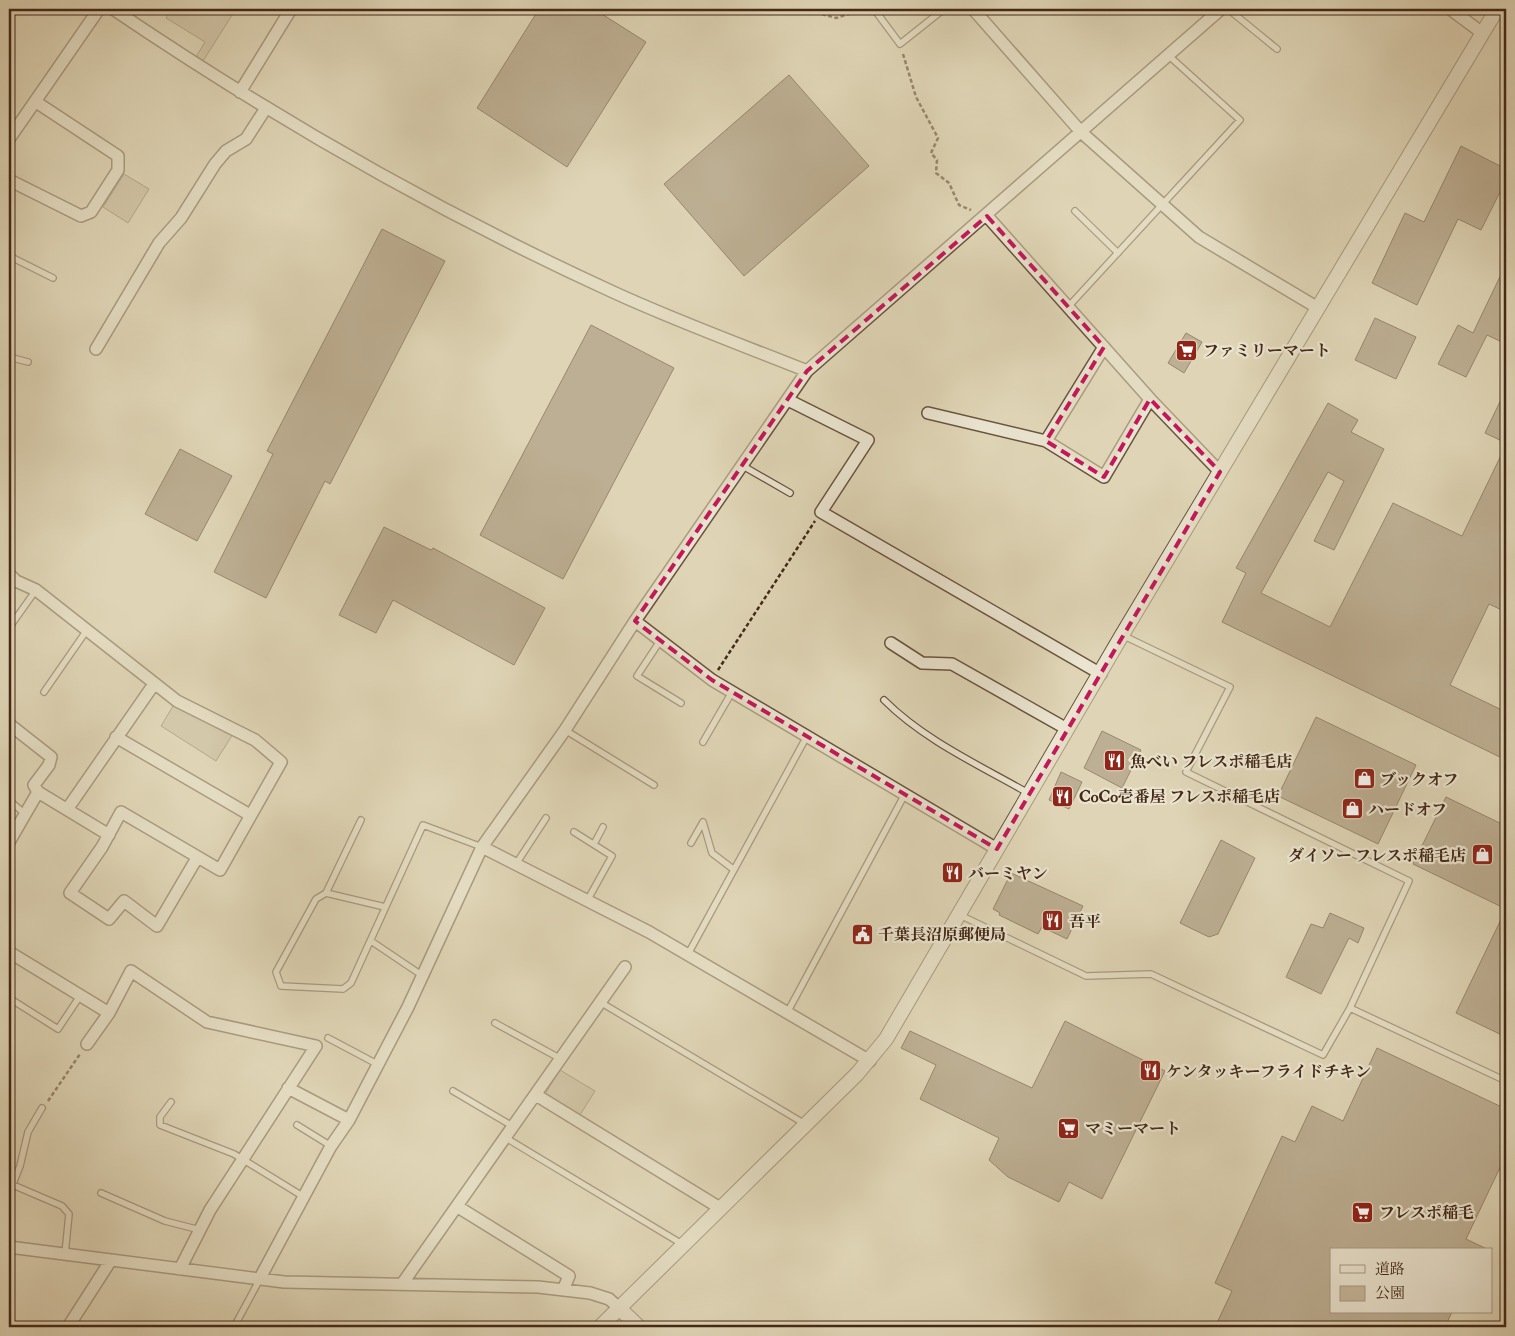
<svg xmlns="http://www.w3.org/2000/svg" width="1515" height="1336" font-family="'IM FELL Double Pica','Noto Serif JP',serif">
	<rect width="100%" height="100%" fill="#dfd5b6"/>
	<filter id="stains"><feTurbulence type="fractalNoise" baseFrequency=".004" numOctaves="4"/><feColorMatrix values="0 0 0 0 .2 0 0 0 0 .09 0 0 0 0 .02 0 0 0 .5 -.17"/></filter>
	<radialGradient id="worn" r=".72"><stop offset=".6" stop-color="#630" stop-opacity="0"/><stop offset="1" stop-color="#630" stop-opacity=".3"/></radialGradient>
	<!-- green -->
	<path fill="#c5b89b" stroke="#847058" d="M172,9h64l-33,52 -7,-4 9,-15 -39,-24z
		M124,174l25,15 -21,34 -25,-16z
		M173,706l60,28 -17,27 -55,-35z
		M560,1070l35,21 -15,24 -35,-21z"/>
	<!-- building -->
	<path fill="#958269" stroke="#442916" d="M539,9h55l52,33 -79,125 -90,-59z
		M789,75l80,91 -125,110 -80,-92z
		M1461,146l45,23v11l-25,50 -23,-11 -41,86 -45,-22 33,-70 19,9z
		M382,229l63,32 -115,223 -5,-3 -59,117 -52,-26 59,-118 -6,-3z
		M1506,264v80l-19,-9 -21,42 -28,-13 20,-39 15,8z
		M1375,318l41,19 -20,42 -41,-19z
		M591,325l83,43 -111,211 -83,-44z
		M1186,333l16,9 -18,31 -16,-10z
		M1506,389v54l-21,-10z
		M1328,403l30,17 -7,12 33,17 -50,101 -20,-9 30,-60 -16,-9 -67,121 69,34 63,-124 69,33 44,-91v167l-17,-8 -39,81 56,27v48l-284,-138 24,-49 -10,-5z
		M180,449l52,27 -35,65 -52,-27z
		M384,527l47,23 2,-2 112,60 -31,57 -121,-65 -17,33 -37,-18z
		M1316,717l100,48 -38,79 -100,-48z
		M1102,731l39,19 -19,38 -38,-20z
		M1061,772l21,10 -13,27 -20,-9z
		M1446,797l60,29v211l-50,-24 50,-104 -93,-45z
		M1221,840l34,18 -37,76 -9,3 -29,-14z
		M1011,873l72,33 -16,33 -25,-12 -4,7 -39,-19 1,-2 -7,-4z
		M1330,913l34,15 -6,15 -9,-5 -28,56 -35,-17 25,-53 12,4z
		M1065,1021l100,50 -63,128 -33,-17 -10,20 -51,-25 -19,-17 10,-22 -79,-39 16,-34 -35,-17 9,-17 122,57z
		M1377,1048l129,61v46l-40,84 23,11h-158v62h121l-7,15h-230l17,-36 -17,-8 67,-147 13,6 17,-36 31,15z"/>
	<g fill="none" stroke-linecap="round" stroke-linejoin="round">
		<defs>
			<path id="service" d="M874,9l26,35 44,-35
				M1228,9l49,40
				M1075,211l43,42
				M9,256l44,22
				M1068,307l172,-187 -72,-65
				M9,357l19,5
				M743,466l47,27
				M9,628l27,-38
				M660,641l-23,35 44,27
				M44,692l43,-62
				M884,700c40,40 95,65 144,93
				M565,730l89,55
				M703,742l29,-50
				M9,800l16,14
				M361,820l-35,73 -10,6 -40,73 5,14 62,3 8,-6 72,-158 59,22
				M574,832l38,24 -25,45
				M691,843l12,-21 9,31 21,16
				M594,844l9,-17
				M516,864l30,-46
				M326,893l59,14
				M960,915l126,61 65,-2 172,81 27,-47 59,-127 -223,-109 44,-85 -108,-52
				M371,941l52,35
				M687,956l120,-220
				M9,998l49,31 22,-33
				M600,1002l205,122
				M1350,1008l156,73
				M787,1013l118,-219
				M495,1023l66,36
				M328,1038l49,26
				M453,1091l61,36
				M171,1102l-11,15v8l74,29 70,43
				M297,1125l34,21
				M506,1138l176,106
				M13,1185l49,21 7,8 -4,40
				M101,1193l64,28 35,9
				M9,1194l11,-28 8,-34 14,-24
				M234,1327l26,-48"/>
			<path id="minor" d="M113,9c158,107 327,204 500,283 63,29 129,53 194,79
				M973,9l108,123 118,105 119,71
				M1450,9l31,23
				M240,92l51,-83
				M9,139l90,-130
				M9,180l72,36 10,-4 27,-42v-14l-82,-54
				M987,216l163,183 70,73
				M96,349l63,-106 22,-25 34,-54 11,-13 20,-12 20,-31
				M788,400l80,40 -47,72 280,162
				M928,413l118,28 58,36 46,-78
				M1046,441l58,-94
				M9,574l7,7 20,9 141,111 78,39 26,22 -61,108 -99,-58 -19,35 -32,46 39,26 15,-18 33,25 40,-68
				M635,621l77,59 285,169
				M891,643l31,20 30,1 115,65
				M9,724l42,33 -2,8 -15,20 4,7 71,43
				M116,737l134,78
				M68,808l86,-124
				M9,842l29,-50
				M482,847l167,85 221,129
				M9,952l100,61
				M87,1044l22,-31 22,-42 76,51 109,24 -106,164 -30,59
				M288,1088l61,32
				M536,1095l184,113
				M458,1207l111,69 -6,14
				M9,1247l275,35 254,5 52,6 19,6 10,9
				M260,1278l71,-132 18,-26 59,-113 74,-160 83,-117 70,-109 172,-250 414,-362
				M402,1284l223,-317
				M68,1327l43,-67"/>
			<path id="tertiary" d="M619,1308l20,19
				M600,1327l257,-253 29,-35 236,-404 375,-626"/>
		</defs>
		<!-- service casing -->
		<use href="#service" stroke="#6b543e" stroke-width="8"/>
		<!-- minor casing -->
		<use href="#minor" stroke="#6b543e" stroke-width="14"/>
		<!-- tertiary casing -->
		<use href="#tertiary" stroke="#6b543e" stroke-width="16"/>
		<!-- path -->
		<path stroke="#442916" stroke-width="2.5" stroke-dasharray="4 2.5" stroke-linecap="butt" d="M803,9l33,9 29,-9
			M903,54l13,43 22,41 -7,15 6,7 -1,13 13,10 10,22 12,5
			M718,670l97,-149
			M48,1101l32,-47"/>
		<!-- service -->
		<use href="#service" stroke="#eae4d0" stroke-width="5.5"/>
		<!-- minor -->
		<use href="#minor" stroke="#eae4d0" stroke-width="11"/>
		<!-- tertiary -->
		<use href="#tertiary" stroke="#eae4d0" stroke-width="14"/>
	</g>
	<!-- marked area -->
	<path d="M0 0H1515V1336H0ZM987,216l117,131 -58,94 58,36 46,-78 70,73 -223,377 -285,-169 -77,-59 172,-250z" fill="#dfd5b6" fill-opacity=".55" fill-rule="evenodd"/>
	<path fill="none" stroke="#c2185b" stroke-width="4" stroke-dasharray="10 6" stroke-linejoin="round" d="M987,216l117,131 -58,94 58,36 46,-78 70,73 -223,377 -285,-169 -77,-59 172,-250z"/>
	<!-- icons -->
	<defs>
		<symbol id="supermarket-square" viewBox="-11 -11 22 22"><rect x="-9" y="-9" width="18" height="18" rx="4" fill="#8f2418" stroke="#eae4d0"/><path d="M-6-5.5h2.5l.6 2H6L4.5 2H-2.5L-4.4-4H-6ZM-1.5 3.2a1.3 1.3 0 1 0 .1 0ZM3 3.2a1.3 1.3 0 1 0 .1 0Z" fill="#fff"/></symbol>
		<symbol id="restaurant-square" viewBox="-11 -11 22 22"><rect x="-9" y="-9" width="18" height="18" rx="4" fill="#8f2418" stroke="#eae4d0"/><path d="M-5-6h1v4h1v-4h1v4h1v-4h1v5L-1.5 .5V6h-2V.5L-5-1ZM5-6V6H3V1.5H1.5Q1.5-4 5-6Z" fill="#fff"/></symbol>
		<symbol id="shop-square" viewBox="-11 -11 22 22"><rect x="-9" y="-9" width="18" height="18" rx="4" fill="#8f2418" stroke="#eae4d0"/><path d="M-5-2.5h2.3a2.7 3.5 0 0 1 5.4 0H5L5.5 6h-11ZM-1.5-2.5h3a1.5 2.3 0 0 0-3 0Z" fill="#fff"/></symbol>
		<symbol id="civic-square" viewBox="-11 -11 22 22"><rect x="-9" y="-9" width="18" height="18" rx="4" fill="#8f2418" stroke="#eae4d0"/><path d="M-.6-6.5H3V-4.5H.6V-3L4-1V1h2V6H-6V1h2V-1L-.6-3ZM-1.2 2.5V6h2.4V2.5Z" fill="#fff"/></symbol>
	</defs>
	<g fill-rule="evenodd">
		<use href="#supermarket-square" x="1174" y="338" width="25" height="25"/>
		<use href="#restaurant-square" x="1102" y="748" width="25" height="25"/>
		<use href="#shop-square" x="1352" y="766" width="25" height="25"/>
		<use href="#restaurant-square" x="1050" y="784" width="25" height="25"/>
		<use href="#shop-square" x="1340" y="796" width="25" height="25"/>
		<use href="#shop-square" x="1470" y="842" width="25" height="25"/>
		<use href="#restaurant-square" x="940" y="860" width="25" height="25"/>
		<use href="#restaurant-square" x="1040" y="908" width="25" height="25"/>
		<use href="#civic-square" x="850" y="922" width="25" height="25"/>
		<use href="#restaurant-square" x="1138" y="1058" width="25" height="25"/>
		<use href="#supermarket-square" x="1056" y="1116" width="25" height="25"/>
		<use href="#supermarket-square" x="1350" y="1200" width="25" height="25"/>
	</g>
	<g text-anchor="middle" stroke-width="4.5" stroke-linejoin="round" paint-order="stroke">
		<!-- poi labels -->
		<g font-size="16" font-weight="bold" fill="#442916" stroke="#eae4d0" text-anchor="start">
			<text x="1203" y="356">ファミリーマート</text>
			<text x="1130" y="767">魚べい フレスポ稲毛店</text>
			<text x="1380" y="785">ブックオフ</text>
			<text x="1079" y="802">CoCo壱番屋 フレスポ稲毛店</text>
			<text x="1368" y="815">ハードオフ</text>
			<text x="1466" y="861" text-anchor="end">ダイソー フレスポ稲毛店</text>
			<text x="968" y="879">バーミヤン</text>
			<text x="1069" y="927">吾平</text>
			<text x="878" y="940">千葉長沼原郵便局</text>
			<text x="1166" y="1077">ケンタッキーフライドチキン</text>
			<text x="1085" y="1134">マミーマート</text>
			<text x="1379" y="1218">フレスポ稲毛</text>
		</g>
	</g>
	<!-- margin -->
	<rect width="1515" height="1336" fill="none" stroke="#dfd5b6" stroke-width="30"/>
	<rect x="10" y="10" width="1495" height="1316" fill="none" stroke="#442916" stroke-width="2.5"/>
	<rect x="15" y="15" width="1485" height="1306" fill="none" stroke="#442916"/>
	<!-- legend -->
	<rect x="1330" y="1248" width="162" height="65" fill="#eae4d0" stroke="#a89986"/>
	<rect x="1340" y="1265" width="25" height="8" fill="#eae4d0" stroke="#a89986"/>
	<text x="1375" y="1274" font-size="15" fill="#442916">道路</text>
	<rect x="1340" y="1286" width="25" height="15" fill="#c5b89b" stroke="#a89986"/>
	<text x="1375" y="1298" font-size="15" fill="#442916">公園</text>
	<rect width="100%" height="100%" filter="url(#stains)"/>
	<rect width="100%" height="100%" fill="url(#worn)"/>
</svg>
